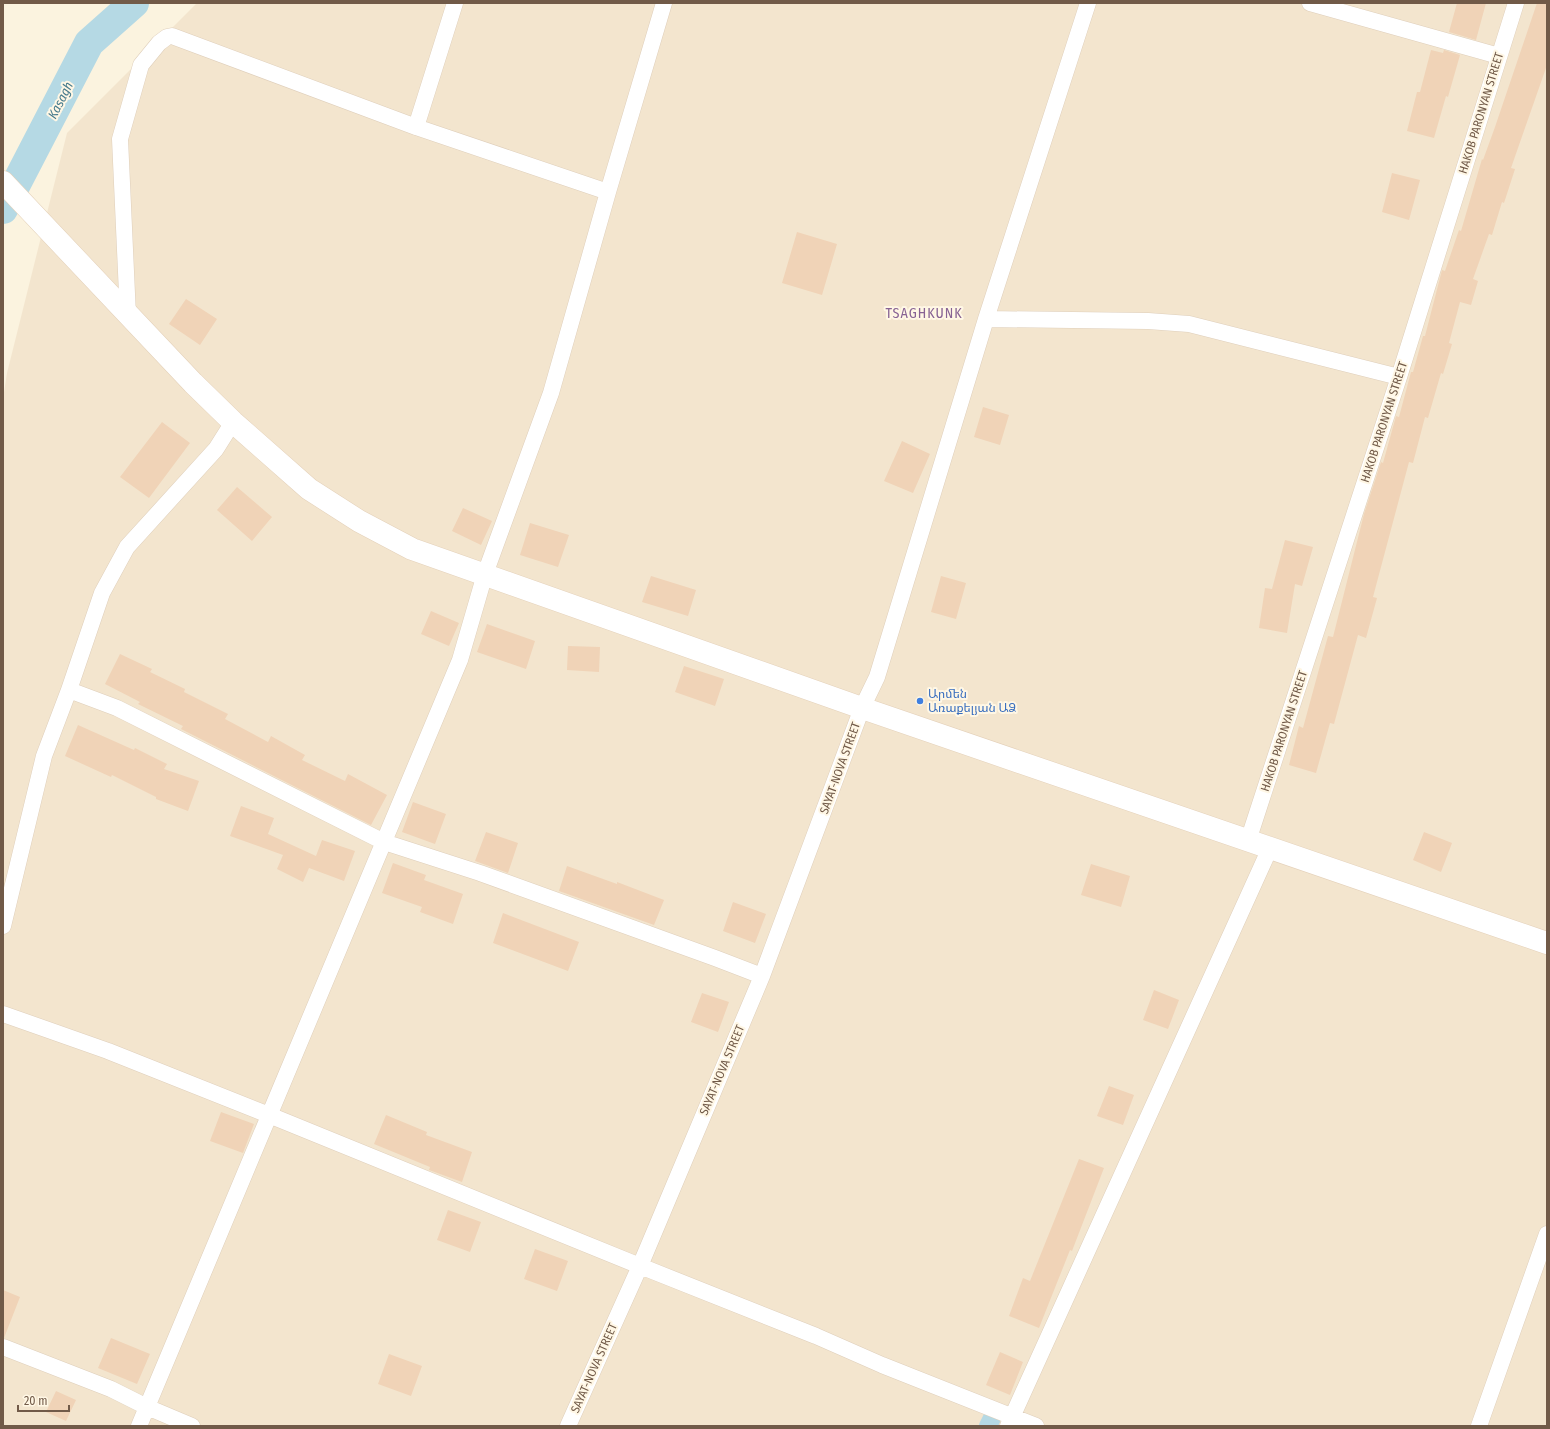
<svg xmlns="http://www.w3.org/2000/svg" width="1550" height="1429" font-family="'Fira Sans Condensed','Noto Sans Armenian',sans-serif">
	<rect width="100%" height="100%" fill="#fbf3df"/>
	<!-- residential -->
	<path fill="#f3e5ce" d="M197,3h1350v1423h-1544v-1027l4,-26 60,-240z"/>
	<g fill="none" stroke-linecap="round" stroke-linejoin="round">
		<!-- canal -->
		<path stroke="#b5d9e4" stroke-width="18" d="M988,1426l4,-8"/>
		<!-- river -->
		<path stroke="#b5d9e4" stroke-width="30" d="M3,209l86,-166 45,-40"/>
	</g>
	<!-- building -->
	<path fill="#f0d3b7" d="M1457,3h29l-10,37 -27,-8z
		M1537,3h10v62l-36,103 4,1 -11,34 -2,-1 -10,33 -3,-1 -16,45 5,2 -7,24 -11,-3 -11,41 3,1 -9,30 -2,-1 -13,45 -3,-1 -12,46 -4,-1 -36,135 4,1 -11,40 -8,-3 -24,89 -4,-1 -14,50 -27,-8 10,-39 4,2 25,-92 5,1 31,-123 17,-52 2,1 13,-47 3,1 12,-45h2l10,-36h2l17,-66 3,1 14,-41 2,1 21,-72 1,1 12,-33z
		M1431,50l12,3 1,-3 16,5 -12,42 -2,-1 -12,42 -27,-7 10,-39h3z
		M1392,173l28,7 -11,40 -27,-8z
		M797,232l40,12 -15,51 -40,-12z
		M186,299l31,20 -17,26 -31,-21z
		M983,407l26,8 -9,30 -26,-8z
		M162,422l28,21 -41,55 -29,-21z
		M902,441l28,13 -17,39 -29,-12z
		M237,487l35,30 -20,24 -35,-31z
		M463,508l29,13 -11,24 -29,-14z
		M530,523l39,12 -11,32 -38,-12z
		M1285,540l28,7 -11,39 -7,-2 -8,49 -28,-5 6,-40 7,1z
		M651,576l45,14 -8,26 -46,-14z
		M941,576l25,7 -10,36 -25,-7z
		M431,611l28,12 -10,23 -28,-12z
		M487,624l48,17 -9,28 -49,-17z
		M568,646l32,1 -1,25 -32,-2z
		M120,654l32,15 -2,3 35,17 -1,3 44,22 -3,5 43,23 3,-6 34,19 -3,5 43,21 3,-7 39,21 -16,30 -190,-96 2,-3 -45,-22 2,-2 -35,-18z
		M684,666l40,13 -9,27 -40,-14z
		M78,725l56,25 1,-2 32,16 -3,5 35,12 -11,30 -32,-12v-2l-44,-22 -1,2 -46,-21z
		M413,802l33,12 -11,30 -33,-12z
		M241,806l33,12 -6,16 48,22 6,-16 33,11 -11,30 -35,-13 -6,14 -26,-13 6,-14 -53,-19z
		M486,832l32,11 -10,30 -33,-12z
		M1424,832l28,11 -11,29 -28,-12z
		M393,863l33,12 -2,5 39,14 -10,30 -33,-12 2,-5 -40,-14z
		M1091,864l39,12 -9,31 -40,-12z
		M567,866l50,18v-2l47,18 -10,25 -95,-34z
		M733,902l33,12 -11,29 -32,-12z
		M503,913l76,29 -11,29 -75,-28z
		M1154,990l25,10 -11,29 -25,-9z
		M702,993l27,9 -11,30 -27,-10z
		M1109,1086l25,9 -11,30 -26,-9z
		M221,1112l33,12 -11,29 -33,-12z
		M386,1115l41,17 -1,3 46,17 -10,30 -33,-12 1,-3 -56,-23z
		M1079,1159l25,9 -32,83 -2,-1 -31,78 -30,-12 14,-38 7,3z
		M448,1210l33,12 -11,30 -33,-12z
		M535,1249l33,12 -11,30 -33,-12z
		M3,1290l17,7 -16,41h-1z
		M111,1338l39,16 -13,30 -39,-16z
		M1000,1352l23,10 -13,33 -24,-10z
		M389,1354l33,12 -11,30 -33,-12z
		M56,1391l20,9 -10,21 -20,-9z"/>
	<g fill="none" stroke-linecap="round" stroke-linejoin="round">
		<defs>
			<path id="minor" d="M1310,3l189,53
				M416,127l39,-124
				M128,316l-8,-177 21,-74 18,-22 8,-6 5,-1 244,91 192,65
				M986,319l162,2 41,3 210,53
				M69,690l48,18 267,134 96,31 235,85 47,18
				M1248,841l151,-464 117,-374
				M3,926l41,-170 25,-66 33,-97 25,-46 89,-98 17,-27
				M3,1014l105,37 161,64 371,151 176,70 66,29 154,61
				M3,1347l108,42 36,18 45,19
				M139,1426l321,-766 25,-86 66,-181 57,-201 56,-189
				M568,1426l72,-160 122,-290 100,-268 15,-31 109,-358 102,-316
				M1008,1426l262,-578
				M1479,1426l68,-192"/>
			<path id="secondary" d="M3,182l190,201 40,39 76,67 50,32 53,28 450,159 685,235"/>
		</defs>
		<!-- minor casing -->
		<use href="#minor" stroke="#dfcfbb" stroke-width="17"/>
		<!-- secondary casing -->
		<use href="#secondary" stroke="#e4d1ba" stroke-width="23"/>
		<!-- minor -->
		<use href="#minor" stroke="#fff" stroke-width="16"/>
		<!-- secondary -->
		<use href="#secondary" stroke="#fff" stroke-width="22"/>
	</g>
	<!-- markers -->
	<circle fill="#3f7fe0" stroke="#fff7e5" stroke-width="1.5" cx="920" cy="701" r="4"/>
	<g text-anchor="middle" stroke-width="4" stroke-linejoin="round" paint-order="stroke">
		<!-- street labels -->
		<g font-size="12" fill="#715a48" stroke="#fff7e5">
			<text transform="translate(1481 113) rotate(-73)" y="4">HAKOB PARONYAN STREET</text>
			<text transform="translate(1384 422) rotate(-72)" y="4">HAKOB PARONYAN STREET</text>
			<text transform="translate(1284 731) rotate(-72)" y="4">HAKOB PARONYAN STREET</text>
			<text transform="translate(840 768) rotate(-70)" y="4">SAYAT-NOVA STREET</text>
			<text transform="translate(722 1070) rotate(-67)" y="4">SAYAT-NOVA STREET</text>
			<text transform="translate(594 1368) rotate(-66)" y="4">SAYAT-NOVA STREET</text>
		</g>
		<!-- shop labels -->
		<g font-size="12" fill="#366cbe" stroke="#fff7e5" text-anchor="start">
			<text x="928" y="698">Արմեն<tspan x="928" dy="14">Առաքելյան ԱՁ</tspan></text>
		</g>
		<!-- water labels -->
		<g font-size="13" font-style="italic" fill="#45798b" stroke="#fff7e5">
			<text transform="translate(60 100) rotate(-63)" y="5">Kasagh</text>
		</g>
		<!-- quarter labels -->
		<g font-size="14" letter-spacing="1" fill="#886394" stroke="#fff7e5">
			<text x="924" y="318">TSAGHKUNK</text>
		</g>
	</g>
	<!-- border -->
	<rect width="1550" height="1429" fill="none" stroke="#715a48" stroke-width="8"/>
	<!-- scale -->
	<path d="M18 1405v6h51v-6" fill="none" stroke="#715a48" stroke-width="2"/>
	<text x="24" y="1405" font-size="12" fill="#715a48" stroke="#fff7e5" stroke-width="3" paint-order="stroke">20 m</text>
</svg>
